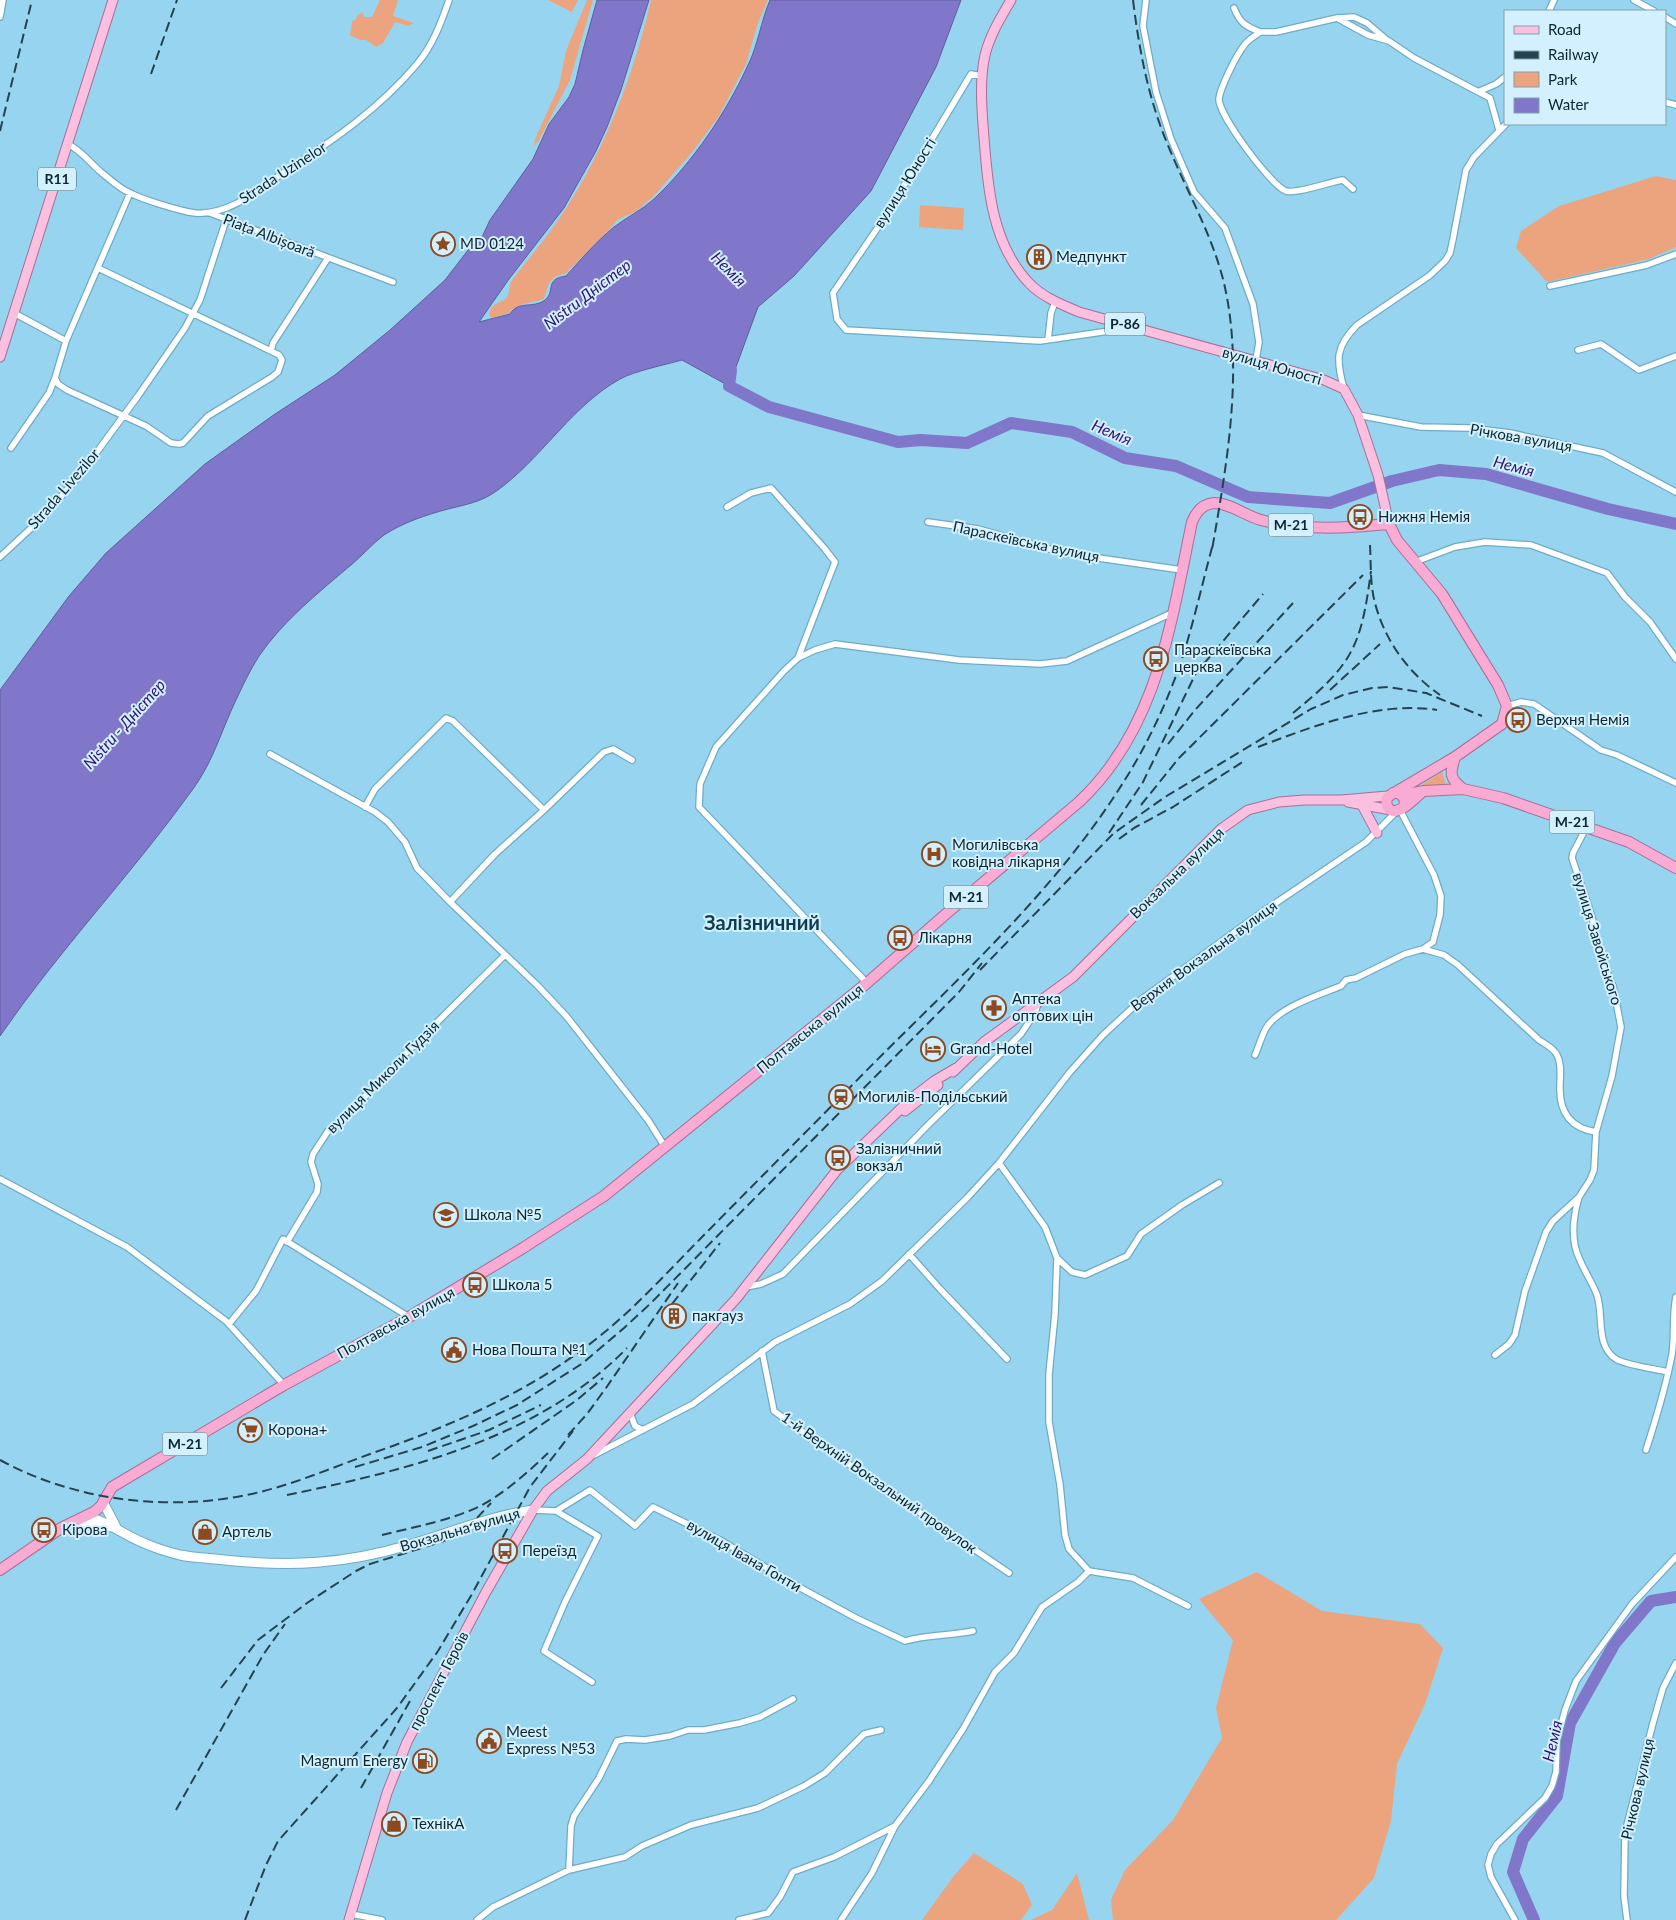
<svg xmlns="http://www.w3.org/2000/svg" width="1676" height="1920" font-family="Lato,sans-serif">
	<rect width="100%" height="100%" fill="#97d4ef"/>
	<!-- green -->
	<path fill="#eca47f" d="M380,0h18l-5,16 21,7 -6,3 -13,-4 -12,21 -7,4 -10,-7h-6l-10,-5 2,-14 3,-1 3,-5 4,-2h1l1,4h8z
		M548,0h30l-6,12z
		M587,0h6l-23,80 -31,60 -5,6 1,-7 24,-53 7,-35z
		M651,0h117l-10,23 -12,41 -27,52 -25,34 -41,47 -18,15 -18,8 -6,8 -45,45 -11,4 -6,6 -5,16c-12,4 -28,4 -35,14l-18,5 -2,-4c2,-10 8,-10 15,-14 6,-4 5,-15 8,-20 17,-22 36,-44 51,-67 42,-63 71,-139 88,-213z
		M1656,176l20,4v67l-27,12 -102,23 -31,-34 5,-17 38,-25z
		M920,205l44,3 -1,22 -44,-3z
		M1442,772l4,13 -29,3z
		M1257,1572l65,39 98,13 23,24 -18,56 -28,60 -6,57 -17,57 -38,42h-223l-2,-20 14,-30 48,-50 49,-82 -6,-30 17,-68 -34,-41z
		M974,1853l49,31 9,21 -11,15h-99l31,-43z
		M1077,1873l12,47h-58l21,-10z"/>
	<!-- water -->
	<path fill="#8076ca" stroke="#5e5e9c" d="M597,0h52l-28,90 -14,37 -11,24 -32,57 -55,71 -30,43 31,-8c8,-14 23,-5 35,-14 11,-9 -1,-21 21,-24 15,-17 31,-35 48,-49 13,-10 28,-17 40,-28 39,-37 72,-86 94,-134 10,-20 13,-44 22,-65h191l-25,67 -65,124 -77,85 -36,31 -29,79 -47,-26c-18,5 -47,11 -62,19 -50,28 -79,81 -125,113 -14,10 -31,13 -47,17 -22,6 -44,13 -64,26 -12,9 -22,21 -33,30 -32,27 -68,56 -92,91 -9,14 -16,29 -23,44 -15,31 -22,60 -43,89 -61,85 -134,161 -193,247v-346l69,-94 37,-43 99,-89 70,-50 60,-39 55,-45 55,-50 27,-35 10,-8 8,-17 43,-61 16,-35 20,-27 6,-13 8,-34z"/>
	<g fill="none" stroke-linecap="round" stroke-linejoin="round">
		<!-- river -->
		<path stroke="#8076ca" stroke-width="12" d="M731,370l-2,16 40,21 129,35 23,-2 46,3 44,-20 61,9 53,26 51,8 72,31 82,6 62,-22 47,-11 47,4 122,35 68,15
			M1534,1920l-21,-48 10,-33 34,-43 13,-73 45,-80 36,-42 25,-4"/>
		<defs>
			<path id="minor" d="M1146,0l-3,26 13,66 15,47 23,53 31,36 28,76 6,38 -3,18
				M1634,0l20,11
				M1234,8c6,15 11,18 26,24 -5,4 -14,9 -17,15 -7,9 -23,41 -24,52 -1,15 52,87 67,92 12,3 43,-9 57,-11l10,9
				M1549,11l5,-11
				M0,17l3,-17
				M1665,17l11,7
				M1337,18l31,17 21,6 25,17 76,40 9,32
				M1260,32h16l61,-14 17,-1 13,6 20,17
				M982,76l-11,-2 -86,143 -52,76 4,26 9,11 194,11 69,-10 2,-11
				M1480,91l16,-7 9,-7
				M1665,102l11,3
				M68,144c14,7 22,19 34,29 9,7 18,16 28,20 14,7 50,18 65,20 34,3 64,-24 91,-42 49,-32 93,-62 131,-107 16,-19 24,-41 32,-64
				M210,213l183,69
				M98,268l173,83
				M1550,286l97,-21 29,-11
				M14,313l52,28
				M1048,340l3,-27 4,-11
				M1578,350l23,-6 38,26 37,-14
				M55,378l3,6 9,6 79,36 25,17 8,1 4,-1 25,-27 64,-39 6,-5 4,-12 -3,-5 -8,-4 2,-8 55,-85
				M1344,389c-8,-29 -9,-42 13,-64l72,-49 16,-15 5,-8 3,-14 13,-69 8,-13 32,-33
				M1358,415l63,12 49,1 40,5 93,20 73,39
				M11,448l38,-55 6,-15 11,-37 64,-148
				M727,507l24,-14 20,-5 54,61 10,13 -37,96
				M928,522l50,7 86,24 118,17
				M0,557l42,-39 38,-43 58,-79 47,-68 15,-28 26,-80
				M1415,562l40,-15 30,-5 46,3 76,28 18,24 25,25 26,37
				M1507,706l14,-4 13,2 67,46 16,5 59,28
				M270,754l105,58 13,10 17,20 12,26 33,34 87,83 30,32 81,103 17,27
				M365,807l10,-18 71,-71 7,3 91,89
				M450,902l45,-48 49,-44 60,-58 9,-3 19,11
				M1423,949l21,6 14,10 81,75c6,4 15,8 18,15 5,9 3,20 3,31 -1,26 10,42 36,46
				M867,983l-168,-176 1,-23 16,-37 68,-76 14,-13 17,-8 20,-6 124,16 81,4 27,-3 107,-49
				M1255,1055c4,-9 6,-17 10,-25 11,-22 54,-35 76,-44l5,-6 10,-2 49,-24 18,-5 10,-7 7,-27 1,-19 -7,-21 -34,-65
				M999,1163l46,64 12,31 -2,56 -6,60v48l11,63 5,50 4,14 20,22
				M0,1179l127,68 99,74 58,64
				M1579,1197c-5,15 -7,34 -4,49 4,18 16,33 22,49 7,20 -2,51 19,64 9,6 40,10 52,13
				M287,1242l30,-50 1,-8 -7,-22 2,-8 15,-23 11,-7 65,-69 101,-100
				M909,1254l31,35 67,70
				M1057,1258l15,14 13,3 42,-19 14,-22 41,-29 37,-22
				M746,1287l15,-3 22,-10 145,-149 93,-91 14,-21 3,-10
				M229,1324l27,-33 27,-52 126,78
				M762,1351l12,60 54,39 181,123
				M1495,1355l14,-11 6,-9 10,-44 21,-59 7,-11 26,-24 11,-17 4,-10 2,-38 16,-56 9,-49 -8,-41 -13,-30 -8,-39 -20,-59 1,-5 13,-25
				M630,1413l5,13 8,4
				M1646,1450c10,-31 20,-63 26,-96 3,-19 0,-38 4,-57
				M594,1455l99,-51 82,-62 75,-38 32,-23 85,-83 32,-35 71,-91 33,-37 39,-36 119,-86 105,-71 30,-30
				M533,1510l23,1 34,-21 45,36 18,-19 67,33 77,46 59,32 49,23c22,-7 46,-5 68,-10
				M556,1511l42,25 -33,66 -21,49 48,31
				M569,1870l2,-44 3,-10 25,-38 18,-37 9,-2 19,1 25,-4 18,-6h16l36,-7 20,-6 33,-18
				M351,1914l31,6
				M477,1920l16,-13 76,-37 56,-13 17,-11 49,-21 67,-17 46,-22 21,-13 39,-39 17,-4
				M739,1920l29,-7 12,-16 13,-25 41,-15 61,-31
				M841,1920l31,-47 23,-47 34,-45 34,-52 32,-57 19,-19 28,-46 36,-25 11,-11 44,7 55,28
				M1515,1920l-24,-43 -3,-12 3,-11 6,-10 48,-46 7,-12 4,-14 1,-32 8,-30 11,-29 56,-77 44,-47
				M1627,1920l-3,-24 1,-63 28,-110 10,-35 13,-25"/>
			<path id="secondary" d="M103,1502l13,25
				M86,1516c24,6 37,19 58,27 11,5 24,9 36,12 15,3 31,3 45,5 66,7 120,4 184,-15 41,-12 81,-29 124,-35
				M71,1523l42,4"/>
			<path id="primary" d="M1011,0c-10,17 -21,35 -26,55 -6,27 -3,56 -1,83 4,51 8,107 46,146 14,14 31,20 49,28l245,68 20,9 14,26 20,60 11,49
				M0,357l113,-357
				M1348,802l43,8
				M1362,805l15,28
				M953,1072l31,-30 89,-65 148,-148 27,-19 31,-8 25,-2h37l47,-4
				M905,1111l33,-26
				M349,1920l38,-127 20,-51 79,-150 47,-82 14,-19 40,-32 149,-160 101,-129 76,-73 21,-16 22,-13"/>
			<path id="trunk" d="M1455,757c-5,16 -6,21 8,32
				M1402,795l22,-4 39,-2 40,9 126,44 47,26
				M1404,807l1,-8 -6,-6h-6l-6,5c-1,4 -1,8 2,11 9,8 26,-11 33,-17
				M0,1570l61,-42 33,-16 7,-6 11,-19 172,-102 125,-68 114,-69 81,-52 263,-213 80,-70 132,-111c79,-74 92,-180 113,-280 4,-10 10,-18 22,-19 16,0 32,13 47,17 42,11 85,8 128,4l8,16 45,54 56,91 9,21 -5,18 -47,33 -61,36"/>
		</defs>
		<!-- minor casing -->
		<use href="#minor" stroke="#6fabc5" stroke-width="8"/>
		<!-- secondary casing -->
		<use href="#secondary" stroke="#6fabc5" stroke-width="11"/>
		<!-- primary casing -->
		<use href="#primary" stroke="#a66f94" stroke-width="11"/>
		<!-- trunk casing -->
		<use href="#trunk" stroke="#a66f94" stroke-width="12"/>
		<!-- minor -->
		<use href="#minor" stroke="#fff" stroke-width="5.5"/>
		<!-- secondary -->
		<use href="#secondary" stroke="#fff" stroke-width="9"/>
		<!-- primary -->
		<use href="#primary" stroke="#fbc0df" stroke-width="9"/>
		<!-- trunk -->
		<use href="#trunk" stroke="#faabd4" stroke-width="10"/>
		<!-- rail -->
		<path stroke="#244350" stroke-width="2" stroke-dasharray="10 5" stroke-linecap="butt" d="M1133,0c6,49 15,97 34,143 19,47 45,91 57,140 20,87 3,180 -12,267
			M151,74l26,-74
			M0,131l32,-131
			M1370,545c1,18 0,36 4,54 9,39 33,73 66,96
			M1330,690l50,-46
			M1293,713c60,-49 68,-66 78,-142
			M1168,744l27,-34 98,-107
			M1258,747c56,-21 118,-46 179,-37
			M1141,805l38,-47 184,-183
			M1109,833l34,-51 53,-109 67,-79
			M1119,839l15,-11 39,-21 71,-46
			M980,970l134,-137 51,-36 146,-88 32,-14 29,-7 16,-1 38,6 56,23
			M672,1304l48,-61
			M568,1435l19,-21 19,-26 72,-105
			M428,1451l61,-21 52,-25
			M492,1459l85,-59 26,-22
			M0,1460c77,42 174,53 260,32 37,-9 74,-25 110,-38 86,-30 165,-64 236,-123 36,-30 68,-66 101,-99 53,-54 106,-107 159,-161 91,-92 192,-182 260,-293 22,-35 40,-74 54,-113 13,-39 22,-81 33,-121
			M355,1467l67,-20 51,-21 44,-21 66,-42 41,-35 27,-25 308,-311 23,-29
			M287,1495c120,-25 251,-56 340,-147
			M382,1535c32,-8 71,-15 100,-30 24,-13 46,-33 66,-52
			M221,1688l37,-48 49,-37 49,-32 14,-7 71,-22 21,-8 29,-31
			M361,1788l49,-87
			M176,1810l87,-155 22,-31
			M245,1920l21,-55 12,-24 119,-133 41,-57 34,-57 58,-107 43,-56"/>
	</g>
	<!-- icons -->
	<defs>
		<symbol id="sight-ring" viewBox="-11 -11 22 22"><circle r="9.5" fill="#d2f0fe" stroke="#8e4921" stroke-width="1.5"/><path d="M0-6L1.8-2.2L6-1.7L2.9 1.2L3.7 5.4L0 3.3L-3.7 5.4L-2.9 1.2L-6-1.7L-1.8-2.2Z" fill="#8e4921"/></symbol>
		<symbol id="building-ring" viewBox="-11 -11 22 22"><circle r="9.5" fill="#d2f0fe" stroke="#8e4921" stroke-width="1.5"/><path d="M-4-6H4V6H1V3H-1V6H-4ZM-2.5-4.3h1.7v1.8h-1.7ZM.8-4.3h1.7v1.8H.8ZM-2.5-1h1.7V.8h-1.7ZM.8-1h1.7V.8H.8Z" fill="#8e4921"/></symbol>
		<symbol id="bus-ring" viewBox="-11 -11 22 22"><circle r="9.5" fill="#d2f0fe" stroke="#8e4921" stroke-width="1.5"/><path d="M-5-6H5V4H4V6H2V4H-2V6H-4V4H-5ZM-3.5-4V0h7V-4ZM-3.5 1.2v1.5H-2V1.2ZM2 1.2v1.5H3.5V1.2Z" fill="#8e4921"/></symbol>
		<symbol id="hospital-ring" viewBox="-11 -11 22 22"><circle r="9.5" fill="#d2f0fe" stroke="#8e4921" stroke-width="1.5"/><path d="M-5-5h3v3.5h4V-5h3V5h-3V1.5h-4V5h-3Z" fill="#8e4921"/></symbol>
		<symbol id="pharmacy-ring" viewBox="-11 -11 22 22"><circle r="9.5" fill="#d2f0fe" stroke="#8e4921" stroke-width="1.5"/><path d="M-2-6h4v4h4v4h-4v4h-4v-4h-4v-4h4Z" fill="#8e4921"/></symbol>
		<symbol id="hotel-ring" viewBox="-11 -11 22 22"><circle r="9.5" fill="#d2f0fe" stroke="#8e4921" stroke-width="1.5"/><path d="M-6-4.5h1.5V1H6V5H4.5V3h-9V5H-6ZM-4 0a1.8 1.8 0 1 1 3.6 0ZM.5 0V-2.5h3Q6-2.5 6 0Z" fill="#8e4921"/></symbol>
		<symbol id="station-ring" viewBox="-11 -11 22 22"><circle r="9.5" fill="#d2f0fe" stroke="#8e4921" stroke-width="1.5"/><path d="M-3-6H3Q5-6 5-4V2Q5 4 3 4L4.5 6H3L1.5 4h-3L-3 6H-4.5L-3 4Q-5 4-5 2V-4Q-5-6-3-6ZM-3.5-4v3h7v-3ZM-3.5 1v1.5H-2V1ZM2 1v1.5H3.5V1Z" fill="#8e4921"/></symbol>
		<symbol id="school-ring" viewBox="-11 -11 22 22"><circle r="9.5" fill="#d2f0fe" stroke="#8e4921" stroke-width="1.5"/><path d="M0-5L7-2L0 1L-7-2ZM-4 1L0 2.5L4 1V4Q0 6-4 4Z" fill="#8e4921"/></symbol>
		<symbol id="civic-ring" viewBox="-11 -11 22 22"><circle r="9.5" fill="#d2f0fe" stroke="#8e4921" stroke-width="1.5"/><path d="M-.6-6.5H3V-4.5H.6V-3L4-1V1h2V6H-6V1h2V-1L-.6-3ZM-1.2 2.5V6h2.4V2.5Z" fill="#8e4921"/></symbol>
		<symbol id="supermarket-ring" viewBox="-11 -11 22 22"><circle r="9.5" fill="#d2f0fe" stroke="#8e4921" stroke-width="1.5"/><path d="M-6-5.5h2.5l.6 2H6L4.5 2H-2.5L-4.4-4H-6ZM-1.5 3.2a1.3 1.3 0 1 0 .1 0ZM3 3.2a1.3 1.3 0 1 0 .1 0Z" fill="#8e4921"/></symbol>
		<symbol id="shop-ring" viewBox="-11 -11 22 22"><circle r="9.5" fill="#d2f0fe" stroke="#8e4921" stroke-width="1.5"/><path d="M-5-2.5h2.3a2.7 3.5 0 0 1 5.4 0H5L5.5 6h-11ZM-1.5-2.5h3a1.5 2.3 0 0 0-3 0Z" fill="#8e4921"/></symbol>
		<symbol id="fuel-ring" viewBox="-11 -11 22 22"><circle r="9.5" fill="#d2f0fe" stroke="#8e4921" stroke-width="1.5"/><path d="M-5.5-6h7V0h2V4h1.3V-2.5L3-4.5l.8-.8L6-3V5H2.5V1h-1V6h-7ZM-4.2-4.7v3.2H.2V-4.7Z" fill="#8e4921"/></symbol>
	</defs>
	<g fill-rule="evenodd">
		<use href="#sight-ring" x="429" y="230" width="28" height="28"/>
		<use href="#building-ring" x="1025" y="243" width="28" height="28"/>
		<use href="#bus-ring" x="1346" y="503" width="28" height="28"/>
		<use href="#bus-ring" x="1142" y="645" width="28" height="28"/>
		<use href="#bus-ring" x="1504" y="706" width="28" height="28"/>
		<use href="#hospital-ring" x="920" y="840" width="28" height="28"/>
		<use href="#bus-ring" x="886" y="924" width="28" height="28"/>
		<use href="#pharmacy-ring" x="980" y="994" width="28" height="28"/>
		<use href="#hotel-ring" x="919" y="1035" width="28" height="28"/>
		<use href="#station-ring" x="827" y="1083" width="28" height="28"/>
		<use href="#bus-ring" x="824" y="1144" width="28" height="28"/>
		<use href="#school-ring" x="432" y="1201" width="28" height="28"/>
		<use href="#bus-ring" x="461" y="1271" width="28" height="28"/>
		<use href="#building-ring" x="660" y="1302" width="28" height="28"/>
		<use href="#civic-ring" x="440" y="1336" width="28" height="28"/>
		<use href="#supermarket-ring" x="236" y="1416" width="28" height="28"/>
		<use href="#bus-ring" x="30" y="1516" width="28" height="28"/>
		<use href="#shop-ring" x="191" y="1518" width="28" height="28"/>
		<use href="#bus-ring" x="491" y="1537" width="28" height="28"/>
		<use href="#civic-ring" x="475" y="1727" width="28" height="28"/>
		<use href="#fuel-ring" x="411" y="1747" width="28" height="28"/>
		<use href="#shop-ring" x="380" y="1810" width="28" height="28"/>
	</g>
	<g text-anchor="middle" stroke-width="4" stroke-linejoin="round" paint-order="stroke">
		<!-- shield labels -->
		<g fill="#d2f0fe" stroke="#48636e" stroke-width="1">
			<rect x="38" y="167.5" width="38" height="23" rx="4"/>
			<rect x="1105" y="312.5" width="40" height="23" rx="4"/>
			<rect x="1268.5" y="513.5" width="45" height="23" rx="4"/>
			<rect x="1549.5" y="810.5" width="45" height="23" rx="4"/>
			<rect x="943.5" y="885.5" width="45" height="23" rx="4"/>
			<rect x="162.5" y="1432.5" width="45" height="23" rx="4"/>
		</g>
		<g font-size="14" font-weight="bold" fill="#0d2630">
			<text x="57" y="184">R11</text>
			<text x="1125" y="329">Р-86</text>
			<text x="1291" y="530">М-21</text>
			<text x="1572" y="827">М-21</text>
			<text x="966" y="902">М-21</text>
			<text x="185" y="1449">М-21</text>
		</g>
		<!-- street labels -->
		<g font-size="15" fill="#0d2630" stroke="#d2f0fe">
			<text transform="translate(283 173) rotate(-33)" y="5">Strada Uzinelor</text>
			<text transform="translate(905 183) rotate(-58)" y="5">вулиця Юності</text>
			<text transform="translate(269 236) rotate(21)" y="5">Piața Albișoară</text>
			<text transform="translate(1272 366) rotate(16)" y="5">вулиця Юності</text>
			<text transform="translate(1521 438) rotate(10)" y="5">Річкова вулиця</text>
			<text transform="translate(64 489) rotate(-49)" y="5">Strada Livezilor</text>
			<text transform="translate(1026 542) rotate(12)" y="5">Параскеївська вулиця</text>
			<text transform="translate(1177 873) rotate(-44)" y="5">Вокзальна вулиця</text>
			<text transform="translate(1597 939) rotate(73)" y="5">вулиця Завойського</text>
			<text transform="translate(1204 956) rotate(-36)" y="5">Верхня Вокзальна вулиця</text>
			<text transform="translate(810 1029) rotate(-39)" y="5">Полтавська вулиця</text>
			<text transform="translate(383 1077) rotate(-45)" y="5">вулиця Миколи Гудзія</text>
			<text transform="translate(396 1323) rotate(-29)" y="5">Полтавська вулиця</text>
			<text transform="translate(879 1483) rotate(35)" y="5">1-й Верхній Вокзальний провулок</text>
			<text transform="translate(460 1530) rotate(-16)" y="5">Вокзальна вулиця</text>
			<text transform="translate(744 1556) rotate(30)" y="5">вулиця Івана Гонти</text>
			<text transform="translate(439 1681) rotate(-62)" y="5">проспект Героїв</text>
			<text transform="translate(1638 1789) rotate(-77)" y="5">Річкова вулиця</text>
		</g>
		<!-- poi labels -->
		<g font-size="15" fill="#0d2630" stroke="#d2f0fe" text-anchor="start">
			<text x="460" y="249">MD 0124</text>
			<text x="1056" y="262">Медпункт</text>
			<text x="1378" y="522">Нижня Немія</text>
			<text x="1174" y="655">Параскеївська<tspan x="1174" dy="17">церква</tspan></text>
			<text x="1536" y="725">Верхня Немія</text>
			<text x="952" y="850">Могилівська<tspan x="952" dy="17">ковідна лікарня</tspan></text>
			<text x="918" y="943">Лікарня</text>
			<text x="1012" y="1004">Аптека<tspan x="1012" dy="17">оптових цін</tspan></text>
			<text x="950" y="1054">Grand-Hotel</text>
			<text x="858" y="1102">Могилів-Подільський</text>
			<text x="856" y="1154">Залізничний<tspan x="856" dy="17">вокзал</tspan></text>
			<text x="464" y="1220">Школа №5</text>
			<text x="492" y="1290">Школа 5</text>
			<text x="692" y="1321">пакгауз</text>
			<text x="472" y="1355">Нова Пошта №1</text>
			<text x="268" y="1435">Корона+</text>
			<text x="62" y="1535">Кірова</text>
			<text x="222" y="1537">Артель</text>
			<text x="522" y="1556">Переїзд</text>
			<text x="506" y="1737">Meest<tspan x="506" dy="17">Express №53</tspan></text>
			<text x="408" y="1766" text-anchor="end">Magnum Energy</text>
			<text x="412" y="1829">ТехнікА</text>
		</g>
		<!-- water labels -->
		<g font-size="16" font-style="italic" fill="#321377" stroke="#d2f0fe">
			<text transform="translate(729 269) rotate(45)" y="6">Немія</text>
			<text transform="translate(587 294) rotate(-37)" y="6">Nistru Дністер</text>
			<text transform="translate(1112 432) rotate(23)" y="6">Немія</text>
			<text transform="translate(1514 466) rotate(15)" y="6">Немія</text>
			<text transform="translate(124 724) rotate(-48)" y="6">Nistru - Дністер</text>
			<text transform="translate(1552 1741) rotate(-77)" y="6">Немія</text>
		</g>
		<!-- district labels -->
		<g font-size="20" font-weight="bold" fill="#0e3d4f" stroke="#d2f0fe">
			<text x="762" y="930">Залізничний</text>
		</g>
	</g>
	<!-- legend -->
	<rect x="1504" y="10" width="162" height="115" fill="#d2f0fe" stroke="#839fac"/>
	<rect x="1514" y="26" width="25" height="8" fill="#fbc0df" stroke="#839fac"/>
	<text x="1548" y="35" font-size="15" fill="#0d2630">Road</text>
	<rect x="1514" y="51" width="25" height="8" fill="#244350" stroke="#839fac"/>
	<text x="1548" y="60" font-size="15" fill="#0d2630">Railway</text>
	<rect x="1514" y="72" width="25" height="15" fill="#eca47f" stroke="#839fac"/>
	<text x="1548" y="85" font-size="15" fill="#0d2630">Park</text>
	<rect x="1514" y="98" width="25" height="15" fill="#8076ca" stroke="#839fac"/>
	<text x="1548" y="110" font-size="15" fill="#0d2630">Water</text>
</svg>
